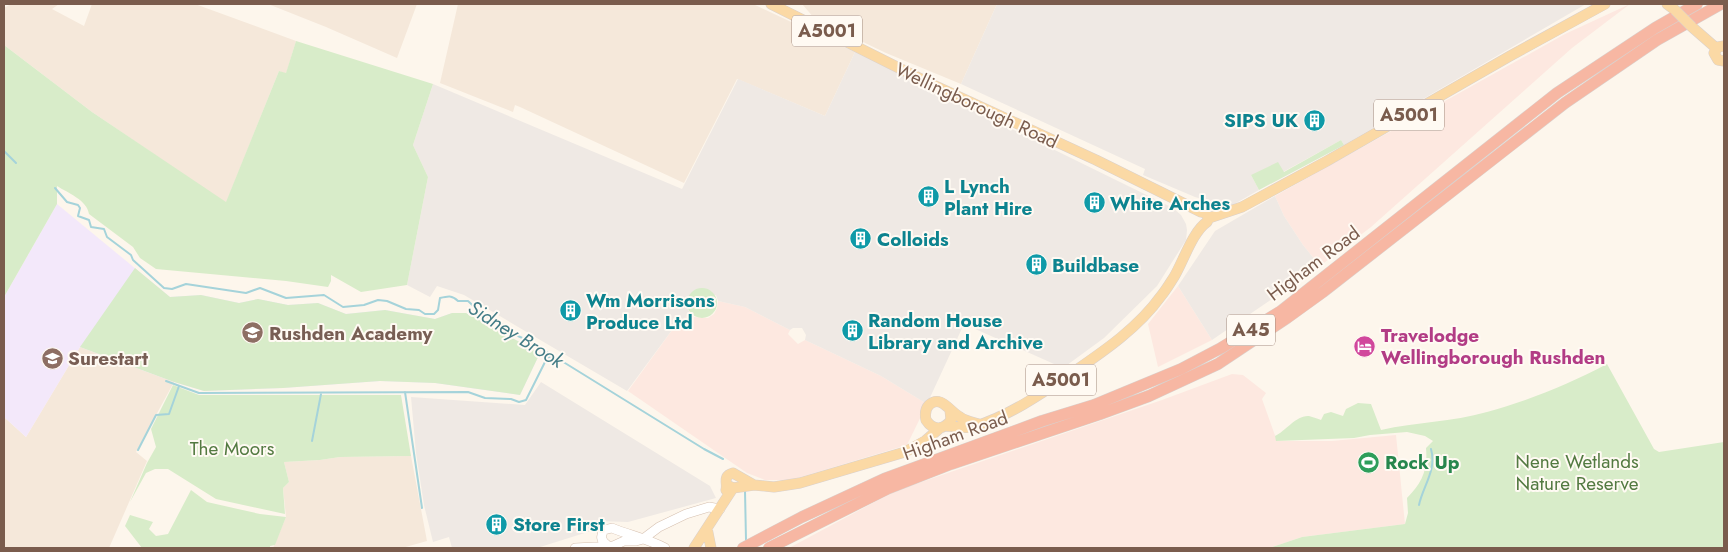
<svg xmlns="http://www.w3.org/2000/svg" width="1728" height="552" font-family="Jost,sans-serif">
	<rect width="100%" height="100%" fill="#fdf6ec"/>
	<!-- residential -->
	<path fill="#f5e8da" d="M11,4h48l-7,5 32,17 8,-22h103l101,37 -10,33 -7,-3 -53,132 -134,-91 -88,-67v-37z
		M268,4h149l-20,54 -71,-31z
		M458,4h295l102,48 -30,64 -88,-37 -53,104 -164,-76 -5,-2 -2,7 -73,-29z
		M802,4h195l-36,80 -75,-31 -71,-34z
		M80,347l94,35 -38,70 11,9 -38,87h-105v-131l22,20z
		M411,456l16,85 -25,7h-129l13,-31 -3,-29 6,-6 -5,-20 36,-2 20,-3z"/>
	<!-- commercial -->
	<path fill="#fde8e0" d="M1630,4l-58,44 -201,179 -51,39 -17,-21 -19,-29 -9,-20 290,-162z
		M1178,286l34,54 -54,27 -10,-43z
		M718,301l27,6 45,23 -2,4 10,10 7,-4 76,36 46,28 -20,41 -116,35h-26l-18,-7 -119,-82 47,-65 15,-13 4,4 14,1 6,-4 3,-6z
		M1232,374l11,1 23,18 -4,6 15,42h55l64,-6 9,89 -103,13 -33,11h-480l106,-57 267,-91z"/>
	<!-- industrial -->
	<path fill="#efe9e4" d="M997,4h589l-242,141 -3,-5 -58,32 -32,3 8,15 -30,17 -34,-10 -52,-22 2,-6 -184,-85z
		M855,52l318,156 8,7 5,9 1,6 -1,10 -29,46 -53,52 -41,30 -99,-44 -37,80 -46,-28 -76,-36 1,-5 -4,-7h-9l-3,2 -45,-23 -27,-6 -2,-6 -29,13 3,5 -15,13 -48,65 -163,-96 -27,-9 -7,11 -23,-12 21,-108 -15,-32 20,-61 249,105 56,-110 87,37z
		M1275,196l9,20 19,29 17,21 -108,74 -34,-54 37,-55z
		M541,382l169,104 6,12 -88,24 -30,-1 -7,10 -54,17h-85l-3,-11 -16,5 -9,-37 -8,-52 -5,-56 114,8z"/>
	<!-- education -->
	<path fill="#f3e8fa" d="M57,204l113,93 31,-2 38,8 19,-4 30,6 30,-2 28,11 39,-4 50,9 17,-6h14l74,40 -20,42 -85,-12 -55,-2 -97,7 -79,3 -30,-9 -94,-35 -54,90 -22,-20v-120z"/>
	<!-- green -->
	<path fill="#d8ecc9" d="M296,41l137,43 -20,61 15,32 -21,108 -46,7 -30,-17v6l-3,6 -42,-6 -130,-12 -16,-11 -7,-11 -44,-33c-2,-14 -21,-21 -32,-28v18l-53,93v-252l88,67 134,90 53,-131 7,2z
		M1341,140l3,5 -85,45 -8,-15 27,-13 6,10z
		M135,268l35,29 31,-2 38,8 19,-4 30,6 30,-2 28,11 39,-4 50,9 17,-6h14l74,40 -20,42 -85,-12 -55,-2 -97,7 -79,3 -30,-9 -94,-35z
		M687 303a15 15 0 1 1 30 0a15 15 0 1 1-30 0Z
		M1607,364l47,85 5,3 65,-10v106h-455l33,-11 103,-13 3,-11 -1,-15c15,-15 21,-28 19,-50l7,-7 -8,-5 -18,-4 -37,3 -16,3 -78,3 -1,-5c11,-5 21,-21 34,-20 4,1 9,3 12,4l3,-6 7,-2 12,4 3,-7 12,-6 13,1 10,26c35,-8 71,-8 106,-18 41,-11 82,-28 120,-48z
		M173,385l26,10h202l10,61 -71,1 -20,3 -36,2 5,20 -6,6 2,26 -69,-15 -48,-30h-13l-9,4 -16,29 17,-39 9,-16 -5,-18z
		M191,490l16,12 53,12 26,3 -11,28 -5,1v2h-128l-17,-22 5,-11 23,7 -4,7 7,7 12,-2z"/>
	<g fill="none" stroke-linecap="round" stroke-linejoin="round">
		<!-- stream -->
		<path stroke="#a5d3da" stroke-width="2" d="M4,151l12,12
			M55,188l12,14 11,3 2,3 -2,8 11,4 2,7 13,2 3,8 24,18 2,5 31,28 8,1 14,-5 60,9 14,-5 26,10 38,-3 19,12 21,-2 14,-5 9,1 19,8 13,1 6,4h9l4,-4 2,-12c8,-2 12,-3 18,3h10l14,13 16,7 20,15 13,6 173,107 19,10
			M166,381l33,12 269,-1 17,6 26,1 8,3 7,-2 21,-42 5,-2
			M405,392l17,116
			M312,441l9,-47
			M138,450l18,-35 13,-1 10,-28
			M745,491l1,49
			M1419,505c4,-19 18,-35 12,-56"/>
		<defs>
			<path id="secondary" d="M607,545c-6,-4 -7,-9 -3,-15l8,-2c17,7 36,11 53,20
				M575,548l38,-2 11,-5h12l7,-2 16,-12 27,-13 23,-7 11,2"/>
			<path id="primary" d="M771,4l158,79 167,77 105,52 4,1 4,5
				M1667,4l8,6
				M1692,27l24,21
				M1724,46l-6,1 -4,6 4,7 6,1
				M1209,218l33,-11 85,-46 183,-105 95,-52
				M950,410l1,10c-7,10 -18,11 -25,0 -1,-5 -1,-11 3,-15 12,-11 21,7 31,12 5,4 12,5 19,7
				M946,426c9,0 18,3 27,1 36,-11 68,-33 99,-54 32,-22 66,-45 89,-77 5,-6 9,-13 13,-19 9,-15 19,-46 33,-55l2,-4
				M727,485l6,3 21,-3 20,2 26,-4 105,-31 20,-11 15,-13
				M726,490c2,-7 -4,-14 7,-17l21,12
				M707,528l4,20
				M694,548l39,-60"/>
			<path id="highway" d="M743,548l59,-31 82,-38 158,-58 52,-16 87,-36 40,-21 60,-37 276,-218 98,-65 42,-24
				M769,548l118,-59 64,-25 149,-50 49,-18 69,-32 69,-46 36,-26 242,-189 92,-63 64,-36"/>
		</defs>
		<!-- secondary casing -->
		<use href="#secondary" stroke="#d6c0b0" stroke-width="10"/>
		<!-- primary casing -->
		<use href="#primary" stroke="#dad1cd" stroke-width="11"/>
		<!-- highway casing -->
		<use href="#highway" stroke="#dad1cd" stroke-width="12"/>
		<!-- secondary -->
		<use href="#secondary" stroke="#fff" stroke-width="9"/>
		<!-- primary -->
		<use href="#primary" stroke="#fbd9a5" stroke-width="10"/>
		<!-- highway -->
		<use href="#highway" stroke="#f7b7a3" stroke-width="11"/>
		<defs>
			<path id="primary-bridge" d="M1675,10l17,17"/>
		</defs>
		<!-- primary-bridge casing -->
		<use href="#primary-bridge" stroke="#dad1cd" stroke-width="11" stroke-linecap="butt"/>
		<!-- primary-bridge -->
		<use href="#primary-bridge" stroke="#fbd9a5" stroke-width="10"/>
	</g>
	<!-- icons -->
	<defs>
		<symbol id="building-disc" viewBox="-11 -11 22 22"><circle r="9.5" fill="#0f9aa8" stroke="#fffaf3"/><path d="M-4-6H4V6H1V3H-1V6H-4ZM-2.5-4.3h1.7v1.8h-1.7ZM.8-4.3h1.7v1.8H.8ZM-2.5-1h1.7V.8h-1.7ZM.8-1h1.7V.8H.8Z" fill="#fff"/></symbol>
		<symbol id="school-disc" viewBox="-11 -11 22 22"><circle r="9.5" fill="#8d6e63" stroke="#fffaf3"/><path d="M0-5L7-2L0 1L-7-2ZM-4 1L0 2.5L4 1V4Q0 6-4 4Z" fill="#fff"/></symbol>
		<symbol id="hotel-disc" viewBox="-11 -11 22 22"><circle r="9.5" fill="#d1479c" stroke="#fffaf3"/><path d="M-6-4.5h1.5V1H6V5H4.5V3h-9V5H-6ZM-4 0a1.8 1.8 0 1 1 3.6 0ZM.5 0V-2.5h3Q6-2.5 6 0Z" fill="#fff"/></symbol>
		<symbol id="stadium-disc" viewBox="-11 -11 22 22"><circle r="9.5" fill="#2e9e5b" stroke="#fffaf3"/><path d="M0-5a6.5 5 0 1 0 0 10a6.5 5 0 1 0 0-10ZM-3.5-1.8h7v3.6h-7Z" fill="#fff"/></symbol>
	</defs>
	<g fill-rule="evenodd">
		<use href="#building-disc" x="1302" y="108" width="25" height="25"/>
		<use href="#building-disc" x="916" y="184" width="25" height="25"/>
		<use href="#building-disc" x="1082" y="190" width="25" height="25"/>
		<use href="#building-disc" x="848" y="226" width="25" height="25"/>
		<use href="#building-disc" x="1024" y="252" width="25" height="25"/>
		<use href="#building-disc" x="558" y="298" width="25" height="25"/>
		<use href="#building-disc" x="840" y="318" width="25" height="25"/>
		<use href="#school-disc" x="240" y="320" width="25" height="25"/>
		<use href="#hotel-disc" x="1352" y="334" width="25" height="25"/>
		<use href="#school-disc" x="40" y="346" width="25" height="25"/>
		<use href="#stadium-disc" x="1356" y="450" width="25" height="25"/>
		<use href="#building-disc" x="484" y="512" width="25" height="25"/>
	</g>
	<g text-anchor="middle" stroke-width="4" stroke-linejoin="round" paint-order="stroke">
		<!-- shield labels -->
		<g fill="#fffaf3" stroke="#a28b7f" stroke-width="1">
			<rect x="792" y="15.5" width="70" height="31" rx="4"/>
			<rect x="1374" y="99.5" width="70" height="31" rx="4"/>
			<rect x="1227" y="314.5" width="48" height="31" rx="4"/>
			<rect x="1026" y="364.5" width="70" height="31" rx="4"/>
		</g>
		<g font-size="18" font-weight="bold" fill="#7a5c4d">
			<text x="827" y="37">A5001</text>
			<text x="1409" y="121">A5001</text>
			<text x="1251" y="336">A45</text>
			<text x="1061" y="386">A5001</text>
		</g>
		<!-- street labels -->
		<g font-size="19" fill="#7a5c4d" stroke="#fffaf3">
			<text transform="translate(977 105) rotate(25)" y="7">Wellingborough Road</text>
			<text transform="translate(1313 263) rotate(-37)" y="7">Higham Road</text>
			<text transform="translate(955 435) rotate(-20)" y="7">Higham Road</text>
		</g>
		<!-- culture labels -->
		<g font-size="19" font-weight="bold" fill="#0d838f" stroke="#fffaf3" text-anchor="start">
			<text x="1298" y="127" text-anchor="end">SIPS UK</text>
			<text x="944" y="193">L Lynch<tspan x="944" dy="22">Plant Hire</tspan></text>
			<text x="1110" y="210">White Arches</text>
			<text x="877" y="246">Colloids</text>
			<text x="1052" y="272">Buildbase</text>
			<text x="586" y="307">Wm Morrisons<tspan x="586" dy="22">Produce Ltd</tspan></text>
			<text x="868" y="327">Random House<tspan x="868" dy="22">Library and Archive</tspan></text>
			<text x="513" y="531">Store First</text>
		</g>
		<!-- education labels -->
		<g font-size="19" font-weight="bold" fill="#785e54" stroke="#fffaf3" text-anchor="start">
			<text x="269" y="340">Rushden Academy</text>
			<text x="68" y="365">Surestart</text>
		</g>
		<!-- hotel labels -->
		<g font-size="19" font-weight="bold" fill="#b23c85" stroke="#fffaf3" text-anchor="start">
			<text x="1381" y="342">Travelodge<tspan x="1381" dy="22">Wellingborough Rushden</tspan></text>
		</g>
		<!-- park labels -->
		<g font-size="19" fill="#537a41" stroke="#fffaf3">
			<text x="232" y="455">The Moors</text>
			<text x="1577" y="468">Nene Wetlands<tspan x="1577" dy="22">Nature Reserve</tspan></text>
		</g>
		<!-- leisure labels -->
		<g font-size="19" font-weight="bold" fill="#27864d" stroke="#fffaf3" text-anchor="start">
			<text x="1385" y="469">Rock Up</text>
		</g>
		<!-- water labels -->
		<g font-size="20" font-style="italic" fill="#437c86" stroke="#fffaf3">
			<text transform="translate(516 334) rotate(32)" y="7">Sidney Brook</text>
		</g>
	</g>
	<!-- border -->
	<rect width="1728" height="552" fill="none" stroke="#7a5c4d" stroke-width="10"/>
</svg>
